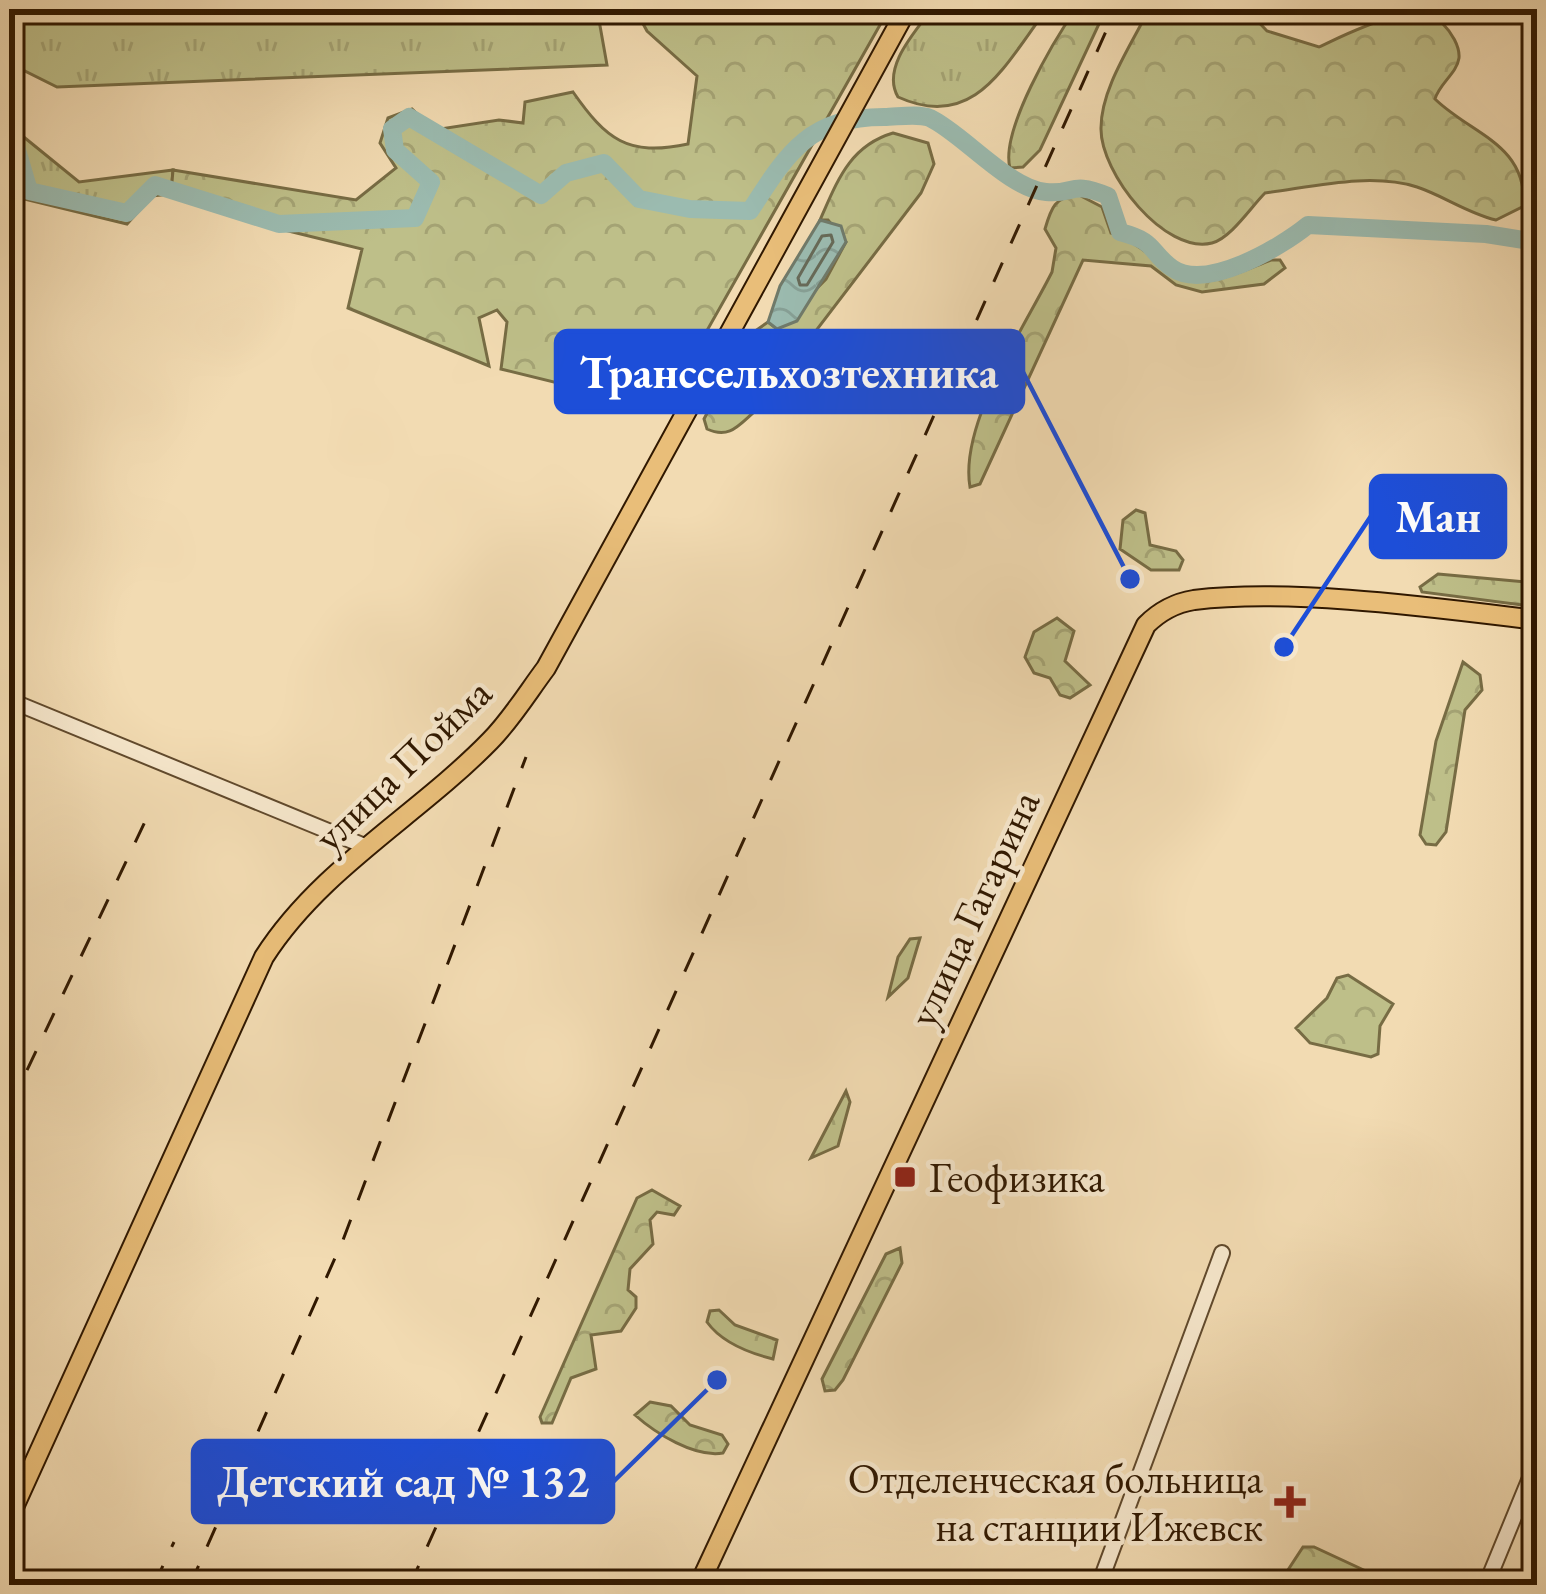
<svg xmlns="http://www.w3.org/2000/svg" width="1546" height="1594" font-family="'EB Garamond',serif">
	<defs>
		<pattern id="grass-tufts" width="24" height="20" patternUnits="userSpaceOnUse" patternTransform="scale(3)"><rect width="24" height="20" fill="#bebf89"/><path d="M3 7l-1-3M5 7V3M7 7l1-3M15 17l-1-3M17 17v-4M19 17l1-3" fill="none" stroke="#a4a374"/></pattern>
		<pattern id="forest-crowns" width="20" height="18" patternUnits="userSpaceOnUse" patternTransform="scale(3)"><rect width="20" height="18" fill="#bebf89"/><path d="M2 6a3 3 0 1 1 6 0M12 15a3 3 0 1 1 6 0" fill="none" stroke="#a4a374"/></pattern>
		<pattern id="water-waves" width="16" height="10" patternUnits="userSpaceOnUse" patternTransform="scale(3)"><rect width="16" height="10" fill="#9bbbb0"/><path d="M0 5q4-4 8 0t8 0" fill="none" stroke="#86a096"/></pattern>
	</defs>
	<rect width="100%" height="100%" fill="#f2dbb2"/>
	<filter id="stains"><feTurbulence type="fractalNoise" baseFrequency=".00167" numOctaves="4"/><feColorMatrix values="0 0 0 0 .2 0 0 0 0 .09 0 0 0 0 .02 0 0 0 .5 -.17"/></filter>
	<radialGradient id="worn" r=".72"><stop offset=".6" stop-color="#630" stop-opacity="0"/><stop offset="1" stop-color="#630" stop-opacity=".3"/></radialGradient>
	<!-- grass -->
	<path fill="url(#grass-tufts)" stroke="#776c44" stroke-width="3" d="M9,9h588l10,56 -550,22 -48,-24z
		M932,9h115c-42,55 -72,123 -149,88 -17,-29 17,-65 34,-88z
		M9,125l70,57 94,-12 -2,24 -19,2 -25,28 -111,-27 -7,-20z"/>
	<!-- forest -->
	<path fill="url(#forest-crowns)" stroke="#776c44" stroke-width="3" d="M635,9h254l-223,394 -47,-5 -118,-29 6,-47 -10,-12 -18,8 10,48 -141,-58 14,-59 -98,-24 -93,-31 2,-24 183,30 40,-32 -16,-25 8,-25 24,-9 22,21 65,-10 24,3 2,-21 48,-10c33,47 54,65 115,52l9,-68 -50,-45z
		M1076,9h30l-66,141 -17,17 -13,1c-10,-37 44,-128 66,-159z
		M1149,9h97l21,22 52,16c35,-16 91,-47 124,-23 8,8 17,22 16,34 -2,15 -20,26 -24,41 37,36 91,44 89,107l-28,14c-29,-7 -52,-24 -79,-33 -47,-15 -105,0 -152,6 -14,14 -34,45 -53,50 -47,12 -112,-70 -111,-115 0,-40 31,-84 48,-119z
		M893,133l35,10 6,21 -13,29 -167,219c-16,14 -25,27 -47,17l-3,-10 44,-83 20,-14 9,7 49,-50 20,-37 -18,-22h-8c17,-38 29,-74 73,-87z
		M1079,195l23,12 9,26c25,9 37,20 56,37 30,26 74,1 104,-10h9l5,8 -21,16 -62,8 -26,-7 -25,-19 -68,-6 -103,224 -10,3c-11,-63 54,-159 82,-215l4,-24 -11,-19c6,-21 10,-33 34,-34z
		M1136,510l9,3 5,32 26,6 7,9 -4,10h-28l-31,-21 3,-29z
		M1438,574l99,9v24l-115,-15 -2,-5z
		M1057,618l17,13 -9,30 25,24 -20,13 -10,-3 -10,-17 -16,-5 -9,-16 9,-25z
		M1463,662l17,13 2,15 -17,20 -19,122 -10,13 -10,-1 -6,-9 16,-94z
		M920,938l-12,40 -20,19 10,-40 12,-18z
		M1348,975l45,29 -13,22 -2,28 -7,3 -61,-14 -14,-15 31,-30 10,-20z
		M846,1091l4,11 -12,44 -27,12z
		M652,1190l28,16 -6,9 -17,-3 -7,8 3,24 -23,25 -2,21 8,7v11l-15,23 -30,4 5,34 -25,9 -19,45h-10l-2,-6 97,-219z
		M900,1248l2,15 -59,117 -8,10 -10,1 -3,-12 64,-125z
		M719,1310l16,15 42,15 -4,19c-24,-6 -51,-16 -66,-37l3,-11z
		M650,1402l21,4 19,19 32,10 6,9 -5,9c-28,5 -68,-20 -88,-38z
		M1303,1547h11l82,38h-159l45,-6z"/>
	<!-- water -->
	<path fill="url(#water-waves)" stroke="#707a6a" stroke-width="3" d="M820,220l21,6 5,16 -49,79 -20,8 -9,-7 12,-36z"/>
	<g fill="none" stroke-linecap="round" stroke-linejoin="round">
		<!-- shore -->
		<path stroke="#666a58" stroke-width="3" d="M831,235l2,7 -26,43h-7l-2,-7 24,-42z"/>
		<!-- river -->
		<path stroke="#9bbbb0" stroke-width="18" d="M9,143h6l14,48 98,22 28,-28 124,39 136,-6 16,-36 -36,-32 -3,-21 17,-12 132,78 25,-22 38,-10 35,36 51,10 60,2c38,-59 59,-94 134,-94 13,0 34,-4 46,1 32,15 79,71 116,74 29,3 24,-12 62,4l12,36c38,10 28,19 52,36 34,24 109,-21 136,-43l178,9 51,8"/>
		<defs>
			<path id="minor" d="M9,700l358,147
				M9,1471l14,15
				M1099,1585l123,-332
				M1486,1585l51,-124"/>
			<path id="major" d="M9,1518l255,-561c56,-88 154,-142 226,-216 21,-21 38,-49 56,-73l361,-659
				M699,1585l447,-960c13,-13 29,-22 48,-25 99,-12 243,8 343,20"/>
		</defs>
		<!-- minor casing -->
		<use href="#minor" stroke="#60492c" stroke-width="18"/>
		<!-- major casing -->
		<use href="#major" stroke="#301800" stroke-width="22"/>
		<!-- minor -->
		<use href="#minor" stroke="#f7e8cd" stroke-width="14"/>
		<!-- major -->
		<use href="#major" stroke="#e9be79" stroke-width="18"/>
		<!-- rail -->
		<path stroke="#301800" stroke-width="3" stroke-dasharray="21 21" stroke-linecap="butt" d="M9,1108l143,-301
			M154,1585l20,-43
			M190,1585l153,-345 183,-483
			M410,1585l706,-1576"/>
	</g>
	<!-- markers -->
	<g fill="#8f2418" stroke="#f7e8cd" stroke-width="4.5">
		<rect x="893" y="1165" width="24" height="24" rx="6"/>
		<path d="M1284 1484h12v12h12v12h-12v12h-12v-12h-12v-12h12z"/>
	</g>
	<g text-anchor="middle" stroke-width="9" stroke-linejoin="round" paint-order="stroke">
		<!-- street labels -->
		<g font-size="42" fill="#301800" stroke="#f7e8cd">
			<text transform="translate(402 764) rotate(-44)" y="15">улица Пойма</text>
			<text transform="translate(973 908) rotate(-65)" y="15">улица Гагарина</text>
		</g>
		<!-- poi labels -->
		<g font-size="42" fill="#301800" stroke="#f7e8cd" text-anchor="start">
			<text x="929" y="1192">Геофизика</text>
			<text x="1263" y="1493" text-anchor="end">Отделенческая больница<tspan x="1263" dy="48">на станции Ижевск</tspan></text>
		</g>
	</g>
	<!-- callouts -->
	<path fill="none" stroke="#1d4ed8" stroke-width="4.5" d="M1130 579L1023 372M1284 647L1371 516M717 1380L613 1482"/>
	<g fill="#1d4ed8" stroke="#f7e8cd" stroke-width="4.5">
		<circle cx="1130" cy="579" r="12"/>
		<circle cx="1284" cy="647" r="12"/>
		<circle cx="717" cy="1380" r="12"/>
	</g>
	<g fill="#1d4ed8" stroke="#1d4ed8" stroke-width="4.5">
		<rect x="556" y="331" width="467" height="81" rx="12"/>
		<rect x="1371" y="476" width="134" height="81" rx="12"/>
		<rect x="193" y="1441" width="420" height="81" rx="12"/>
	</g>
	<g font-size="45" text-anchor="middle" font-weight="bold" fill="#fff">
		<text x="789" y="388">Транссельхозтехника</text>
		<text x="1438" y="532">Ман</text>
		<text x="403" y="1497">Детский сад № 132</text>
	</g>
	<!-- margin -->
	<rect width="1546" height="1594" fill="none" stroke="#f2dbb2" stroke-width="48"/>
	<rect x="12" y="12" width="1522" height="1570" fill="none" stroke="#301800" stroke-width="6"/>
	<rect x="24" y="24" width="1498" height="1546" fill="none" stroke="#301800" stroke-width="3"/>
	<rect width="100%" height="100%" filter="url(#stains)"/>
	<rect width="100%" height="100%" fill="url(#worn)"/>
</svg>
